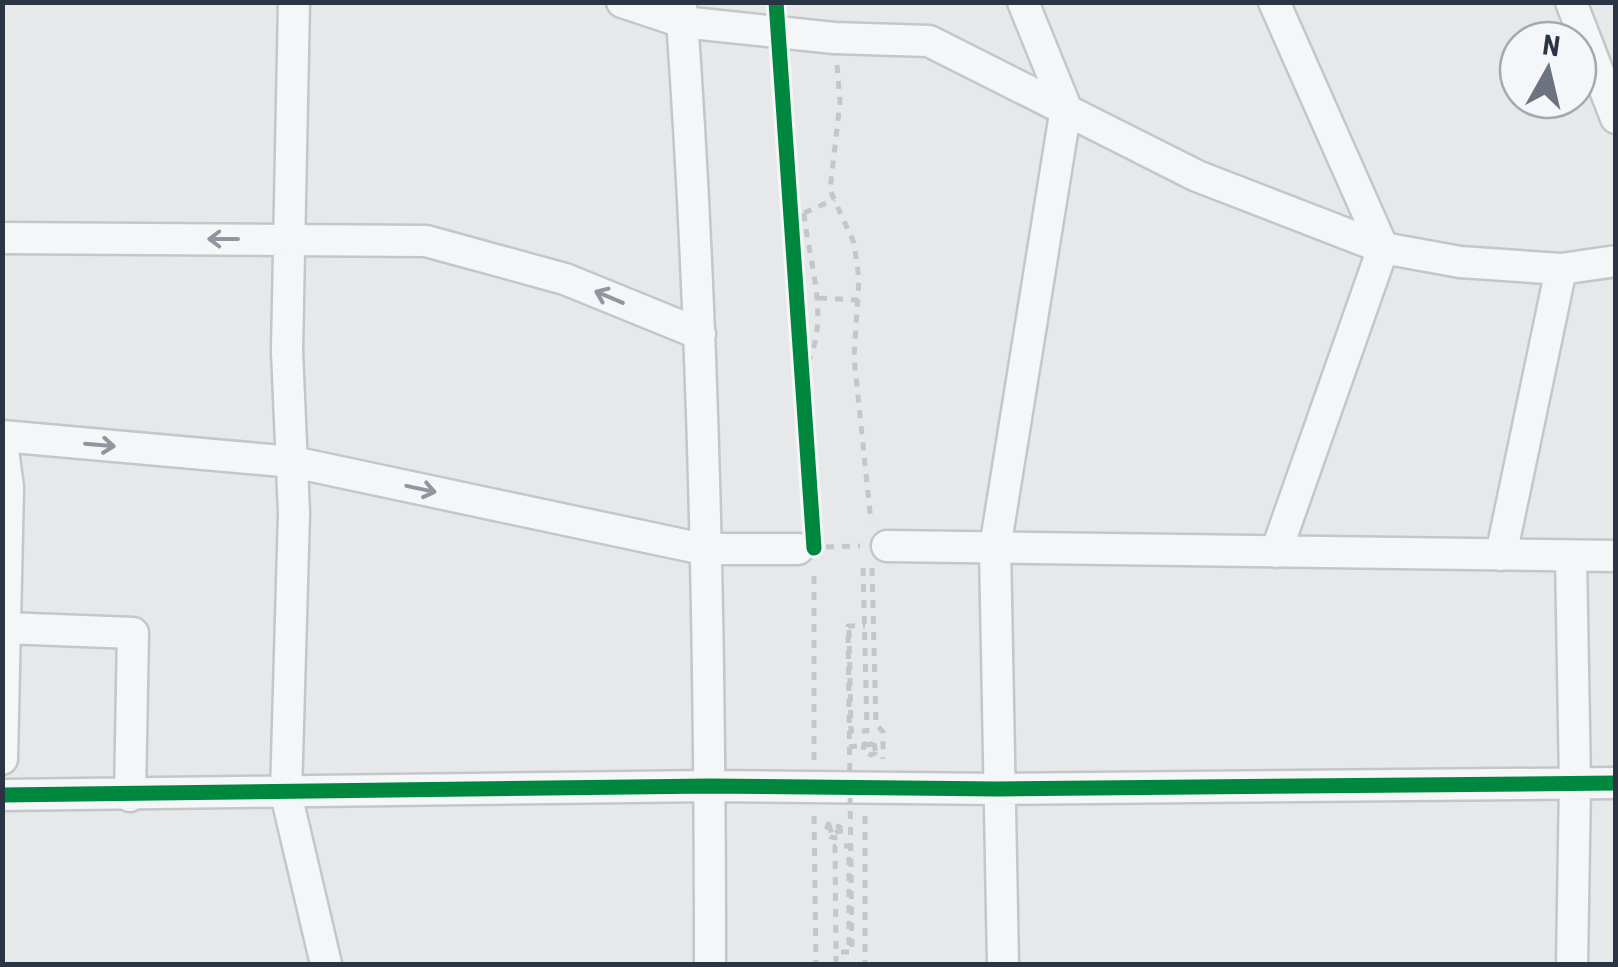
<svg xmlns="http://www.w3.org/2000/svg" width="1618" height="967" font-family="'Roboto Condensed',sans-serif">
	<rect width="100%" height="100%" fill="#e6e8ea"/>
	<g fill="none" stroke-linecap="round" stroke-linejoin="round">
		<defs>
			<path id="street" d="M294,2l-7,349 7,162 -8,281 40,170
				M622,2l60,20 152,16 95,3 268,135 186,72 77,14 101,7 55,-8
				M1274,2l109,246 -107,304
				M1571,2l45,116
				M681,5c23,319 29,640 29,959
				M2,238l424,3 139,38 135,55
				M2,436l291,26 410,87h95
				M2,443l6,44 -6,272
				M887,546l729,10
				M1501,555l60,-286
				M1571,556l4,227 -3,181
				M5,628l128,5 -3,163
				M2,795l708,-9 289,3 617,-6
				M1003,964l-8,-416 71,-440 -43,-106"/>
		</defs>
		<!-- street casing -->
		<use href="#street" stroke="#c4c6c8" stroke-width="35"/>
		<!-- path -->
		<path stroke="#c5c6ca" stroke-width="5" stroke-dasharray="8 8" stroke-linecap="butt" d="M837,65l3,37 -10,88 24,53 5,36 -5,78 17,165
			M790,206l14,7c5,53 30,114 -3,161
			M804,213l31,-14
			M819,298l39,2
			M826,547l34,-1
			M872,568l4,156 7,8v27
			M849,630l2,101h16l-4,-166
			M849,747l23,-3 3,9 -4,2 -8,-3 1,-8 10,-1 2,11 -3,4
			M814,760v-189
			M814,816l2,148
			M865,816v148
			M829,822l-3,9c2,6 7,8 13,6l1,-10 -11,-3 3,12 6,-5 12,1
			M836,964v-12"/>
		<!-- street -->
		<use href="#street" stroke="#f5f6f7" stroke-width="30"/>
		<!-- path-bridge -->
		<path stroke="#c5c6ca" stroke-width="5" stroke-dasharray="8 8" stroke-linecap="butt" d="M849,945v-99h-14l1,106h16l-4,-326h17"/>
		<defs>
			<path id="cycleway" d="M776,2l38,546
				M2,795l708,-9 289,3 617,-6"/>
		</defs>
		<!-- cycleway casing -->
		<use href="#cycleway" stroke="#f4f6f9" stroke-width="21"/>
		<!-- cycleway -->
		<use href="#cycleway" stroke="#00873e" stroke-width="15"/>
	</g>
	<!-- one-way arrows -->
	<defs><path id="oneway-shaft" d="M-6 0H5M1.5-3L5.5 0L1.5 3" fill="none" stroke-width="1.6" stroke-linecap="round" stroke-linejoin="round" transform="scale(2.5)"/></defs>
	<g stroke="#90959e">
		<use href="#oneway-shaft" transform="translate(223 239) rotate(-180)"/>
		<use href="#oneway-shaft" transform="translate(609 297) rotate(-157)"/>
		<use href="#oneway-shaft" transform="translate(100 445) rotate(5)"/>
		<use href="#oneway-shaft" transform="translate(421 489) rotate(12)"/>
	</g>
	<!-- border -->
	<rect width="1618" height="967" fill="none" stroke="#2b3445" stroke-width="10"/>
	<!-- north arrow -->
	<g transform="translate(1548 70) rotate(8)"><circle r="48" fill="#f4f6f9" stroke="#a4a8b1" stroke-width="2.5"/>
	<path d="M0-8L18 38L0 25L-18 38Z" fill="#6c737f"/>
	<text y="-15" font-size="28" font-weight="bold" text-anchor="middle" fill="#2b3445">N</text>
	</g>
</svg>
